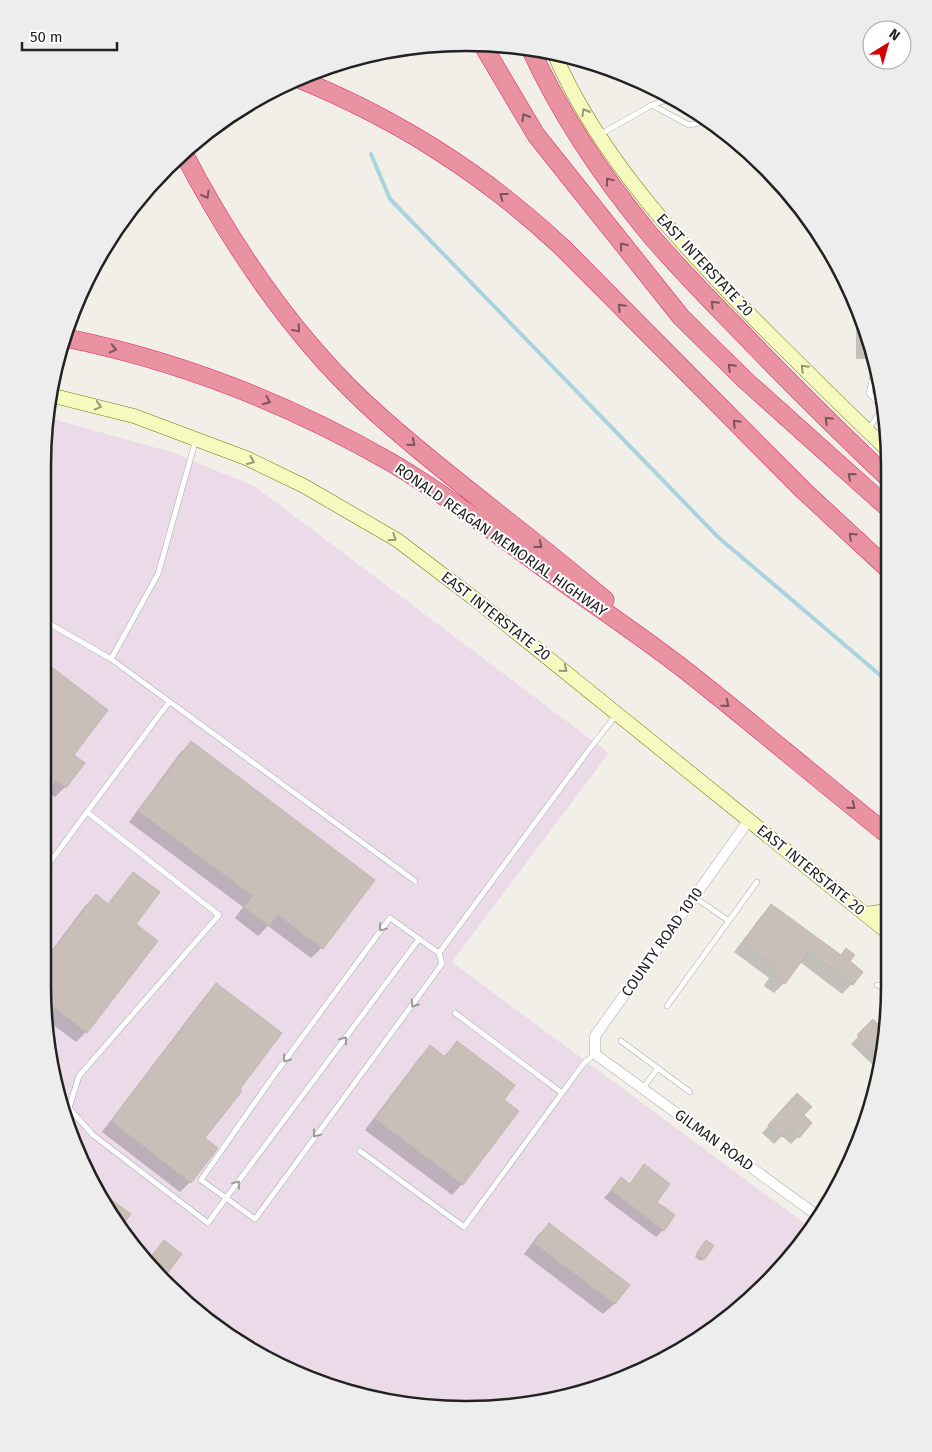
<svg xmlns="http://www.w3.org/2000/svg" width="932" height="1452" font-family="'Fira Sans',sans-serif">
	<rect width="100%" height="100%" fill="#f2efe9"/>
	<!-- industrial -->
	<path fill="#ebdbe8" d="M46,417l125,35 83,34 355,267 -157,209 359,266 -9,16 -100,94 -126,57 -137,14 -109,-22 -122,-65 -94,-100 -49,-100 -22,-136z"/>
	<!-- shadow -->
	<path fill="#0003" d="M859,318l16,38v3h-19v-38z
		M45,664l62,46 -34,46 -8,31 -10,10 -9,-6 -2,3z
		M191,743l131,205 -11,10 -43,-32 -10,10 -23,-18 8,-11 -114,-85 51,-69z
		M133,873l1,51 -48,108 -10,10 -28,-21 -6,-35 1,-24 42,-56 11,-10 11,9z
		M772,906l68,50 6,-6 6,34 -10,10 -42,-32 -16,21 -10,10 -10,-7 5,-8 -35,-26 28,-37z
		M216,985l-12,154 -14,43 -10,10 -78,-60 104,-137z
		M873,1021l13,20 -8,29 -27,-26z
		M457,1043l45,57 15,11 -55,73 -10,11 -87,-65 55,-73 10,-10 13,10z
		M790,1103l12,12 -4,22 -7,7 -9,-8 -8,8 -12,-11z
		M644,1166l19,64 -7,7 -52,-39 17,-19 8,6z
		M549,1225l79,60 -14,19 -11,10 -79,-60 14,-19z
		M705,1244l-2,15 -2,2 -6,-4z"/>
	<g fill="none" stroke-linecap="round" stroke-linejoin="round">
		<!-- stream -->
		<path stroke="#aad3df" stroke-width="4" d="M371,154l19,45 328,338 169,144"/>
	</g>
	<!-- building -->
	<path fill="#c7bfb8" stroke="#c4b6ab" d="M45,662l63,48 -34,45 11,8 -19,25 -10,-8 -12,16z
		M191,741l184,139 -52,69 -45,-34 -9,11 -25,-19 9,-11 -115,-85z
		M133,872l27,20 -24,32 22,17 -71,92 -42,-33 -3,-14 1,-23 53,-69 12,10z
		M771,904l70,51 5,-7 9,7 -5,6 13,11 -10,13 -44,-34 -24,33 -12,-9 5,-7 -35,-26z
		M216,983l66,50 -42,56 2,2 -37,47 13,10 -27,35 -80,-62z
		M873,1019l13,13v9l-5,17 -24,-23z
		M457,1041l58,44 -11,15 15,11 -56,74 -88,-66 55,-74 15,12z
		M797,1093l15,14 -8,8 8,8 -13,15 -9,-9 -7,8 -15,-12z
		M644,1164l26,20 -13,18 18,13 -11,16 -53,-41 10,-13 9,7z
		M98,1190l33,24 -11,14 -6,-6z
		M549,1223l81,62 -15,19 -81,-61z
		M164,1240l18,14 -17,22 -16,-17z
		M706,1240l8,6 -10,14 -8,-6z"/>
	<g fill="none" stroke-linecap="round" stroke-linejoin="round">
		<defs>
			<path id="service" d="M652,105l37,20 21,-4
				M599,135l53,-30 20,-7
				M869,429l12,-19 -1,-5 -11,-12 4,-17 5,-3
				M196,439l-38,135 -47,85 304,222
				M45,621l66,38
				M169,702l-82,110 132,103 -140,161 -10,32 24,27 115,88 18,-25 29,21 187,-255 -3,-11 -49,-35 -118,160 -71,102 25,18 193,-259
				M43,872l44,-60
				M694,897l35,24
				M439,953l149,-202 28,-36
				M877,985l9,3
				M667,1006l90,-124
				M455,1013l107,80
				M621,1041l69,51
				M643,1088l15,-20
				M360,1151l104,76 120,-164 11,-9"/>
			<path id="minor" d="M749,820l-154,216v18l223,162"/>
			<path id="secondary" d="M554,53c46,108 137,202 218,284 39,38 77,77 117,114
				M50,395l84,21 112,42 58,28 93,54 79,60 410,331
				M866,914l20,-3"/>
			<path id="motorway" d="M482,44l54,91 145,182 64,63 143,128
				M531,50c30,65 71,126 116,181 31,37 65,71 99,106 46,48 94,95 142,141
				M299,79c100,41 185,95 264,169l240,242 85,79
				M183,152c52,100 116,194 201,268 71,63 149,118 221,180
				M66,338c114,23 225,67 326,125 57,34 110,75 164,114 44,32 91,63 134,97 66,52 130,107 197,160"/>
		</defs>
		<!-- service casing -->
		<use href="#service" stroke="#a9a9a9" stroke-width="6"/>
		<!-- minor casing -->
		<use href="#minor" stroke="#a9a9a9" stroke-width="11"/>
		<!-- secondary casing -->
		<use href="#secondary" stroke="#707d05" stroke-width="15"/>
		<!-- motorway casing -->
		<use href="#motorway" stroke="#dc2a67" stroke-width="19"/>
		<!-- service -->
		<use href="#service" stroke="#fff" stroke-width="5"/>
		<!-- minor -->
		<use href="#minor" stroke="#fff" stroke-width="10"/>
		<!-- secondary -->
		<use href="#secondary" stroke="#f7fabf" stroke-width="14"/>
		<!-- motorway -->
		<use href="#motorway" stroke="#e892a2" stroke-width="18"/>
	</g>
	<!-- one-way arrows -->
	<defs><path id="oneway-chevron" d="M-2-3.5L2.5 0L-2 3.5" fill="none" stroke-width="1.6" stroke-linecap="round" stroke-linejoin="round" transform="scale(1.25)"/></defs>
	<g stroke="#979978">
		<use href="#oneway-chevron" transform="translate(585 112) rotate(-120)"/>
		<use href="#oneway-chevron" transform="translate(804 368) rotate(-135)"/>
		<use href="#oneway-chevron" transform="translate(98 406) rotate(15)"/>
		<use href="#oneway-chevron" transform="translate(251 461) rotate(25)"/>
		<use href="#oneway-chevron" transform="translate(393 538) rotate(33)"/>
		<use href="#oneway-chevron" transform="translate(564 669) rotate(39)"/>
	</g>
	<g stroke="#7b545c">
		<use href="#oneway-chevron" transform="translate(525 117) rotate(-120)"/>
		<use href="#oneway-chevron" transform="translate(609 181) rotate(-127)"/>
		<use href="#oneway-chevron" transform="translate(206 195) rotate(61)"/>
		<use href="#oneway-chevron" transform="translate(503 196) rotate(-143)"/>
		<use href="#oneway-chevron" transform="translate(623 246) rotate(-129)"/>
		<use href="#oneway-chevron" transform="translate(714 304) rotate(-134)"/>
		<use href="#oneway-chevron" transform="translate(621 307) rotate(-134)"/>
		<use href="#oneway-chevron" transform="translate(297 329) rotate(49)"/>
		<use href="#oneway-chevron" transform="translate(113 349) rotate(13)"/>
		<use href="#oneway-chevron" transform="translate(731 367) rotate(-135)"/>
		<use href="#oneway-chevron" transform="translate(267 401) rotate(23)"/>
		<use href="#oneway-chevron" transform="translate(828 420) rotate(-135)"/>
		<use href="#oneway-chevron" transform="translate(736 423) rotate(-135)"/>
		<use href="#oneway-chevron" transform="translate(412 443) rotate(39)"/>
		<use href="#oneway-chevron" transform="translate(851 476) rotate(-139)"/>
		<use href="#oneway-chevron" transform="translate(852 536) rotate(-137)"/>
		<use href="#oneway-chevron" transform="translate(539 545) rotate(38)"/>
		<use href="#oneway-chevron" transform="translate(726 704) rotate(39)"/>
		<use href="#oneway-chevron" transform="translate(852 806) rotate(39)"/>
	</g>
	<g stroke="#9c9c9c">
		<use href="#oneway-chevron" transform="translate(382 928) rotate(127)"/>
		<use href="#oneway-chevron" transform="translate(414 1004) rotate(126)"/>
		<use href="#oneway-chevron" transform="translate(344 1040) rotate(-53)"/>
		<use href="#oneway-chevron" transform="translate(286 1059) rotate(127)"/>
		<use href="#oneway-chevron" transform="translate(316 1134) rotate(127)"/>
		<use href="#oneway-chevron" transform="translate(237 1184) rotate(-53)"/>
	</g>
	<g text-anchor="middle" stroke-width="4" stroke-linejoin="round" paint-order="stroke">
		<!-- street labels -->
		<g font-size="15" fill="#222" stroke="#fff">
			<text transform="translate(705 265) rotate(47)" y="5">EAST INTERSTATE 20</text>
			<text transform="translate(501 540) rotate(35)" y="5">RONALD REAGAN MEMORIAL HIGHWAY</text>
			<text transform="translate(496 616) rotate(38)" y="5">EAST INTERSTATE 20</text>
			<text transform="translate(811 870) rotate(39)" y="5">EAST INTERSTATE 20</text>
			<text transform="translate(662 942) rotate(-55)" y="5">COUNTY ROAD 1010</text>
			<text transform="translate(714 1140) rotate(36)" y="5">GILMAN ROAD</text>
		</g>
	</g>
	<!-- crop -->
	<path d="M0 0H932V1452H0ZM466 51H466A415 415 0 0 1 881 466V986A415 415 0 0 1 466 1401H466A415 415 0 0 1 51 986V466A415 415 0 0 1 466 51Z" fill="#ededed" fill-rule="evenodd"/>
	<path fill="none" stroke="#222" stroke-width="2.5" d="M466 51H466A415 415 0 0 1 881 466V986A415 415 0 0 1 466 1401H466A415 415 0 0 1 51 986V466A415 415 0 0 1 466 51Z"/>
	<!-- north arrow -->
	<g transform="translate(887 45) rotate(37)"><circle r="24" fill="#ffffff" stroke="#a7a7a7"/>
	<path d="M0-4L9 19L0 12L-9 19Z" fill="#d40000"/>
	<text y="-8" font-size="14" font-weight="bold" text-anchor="middle" fill="#222222">N</text>
	</g>
	<!-- scale -->
	<path d="M22 42v8h95v-8" fill="none" stroke="#222222" stroke-width="2.5"/>
	<text x="30" y="42" font-size="15" fill="#222222" stroke="#ffffff" stroke-width="4" paint-order="stroke">50 m</text>
</svg>
